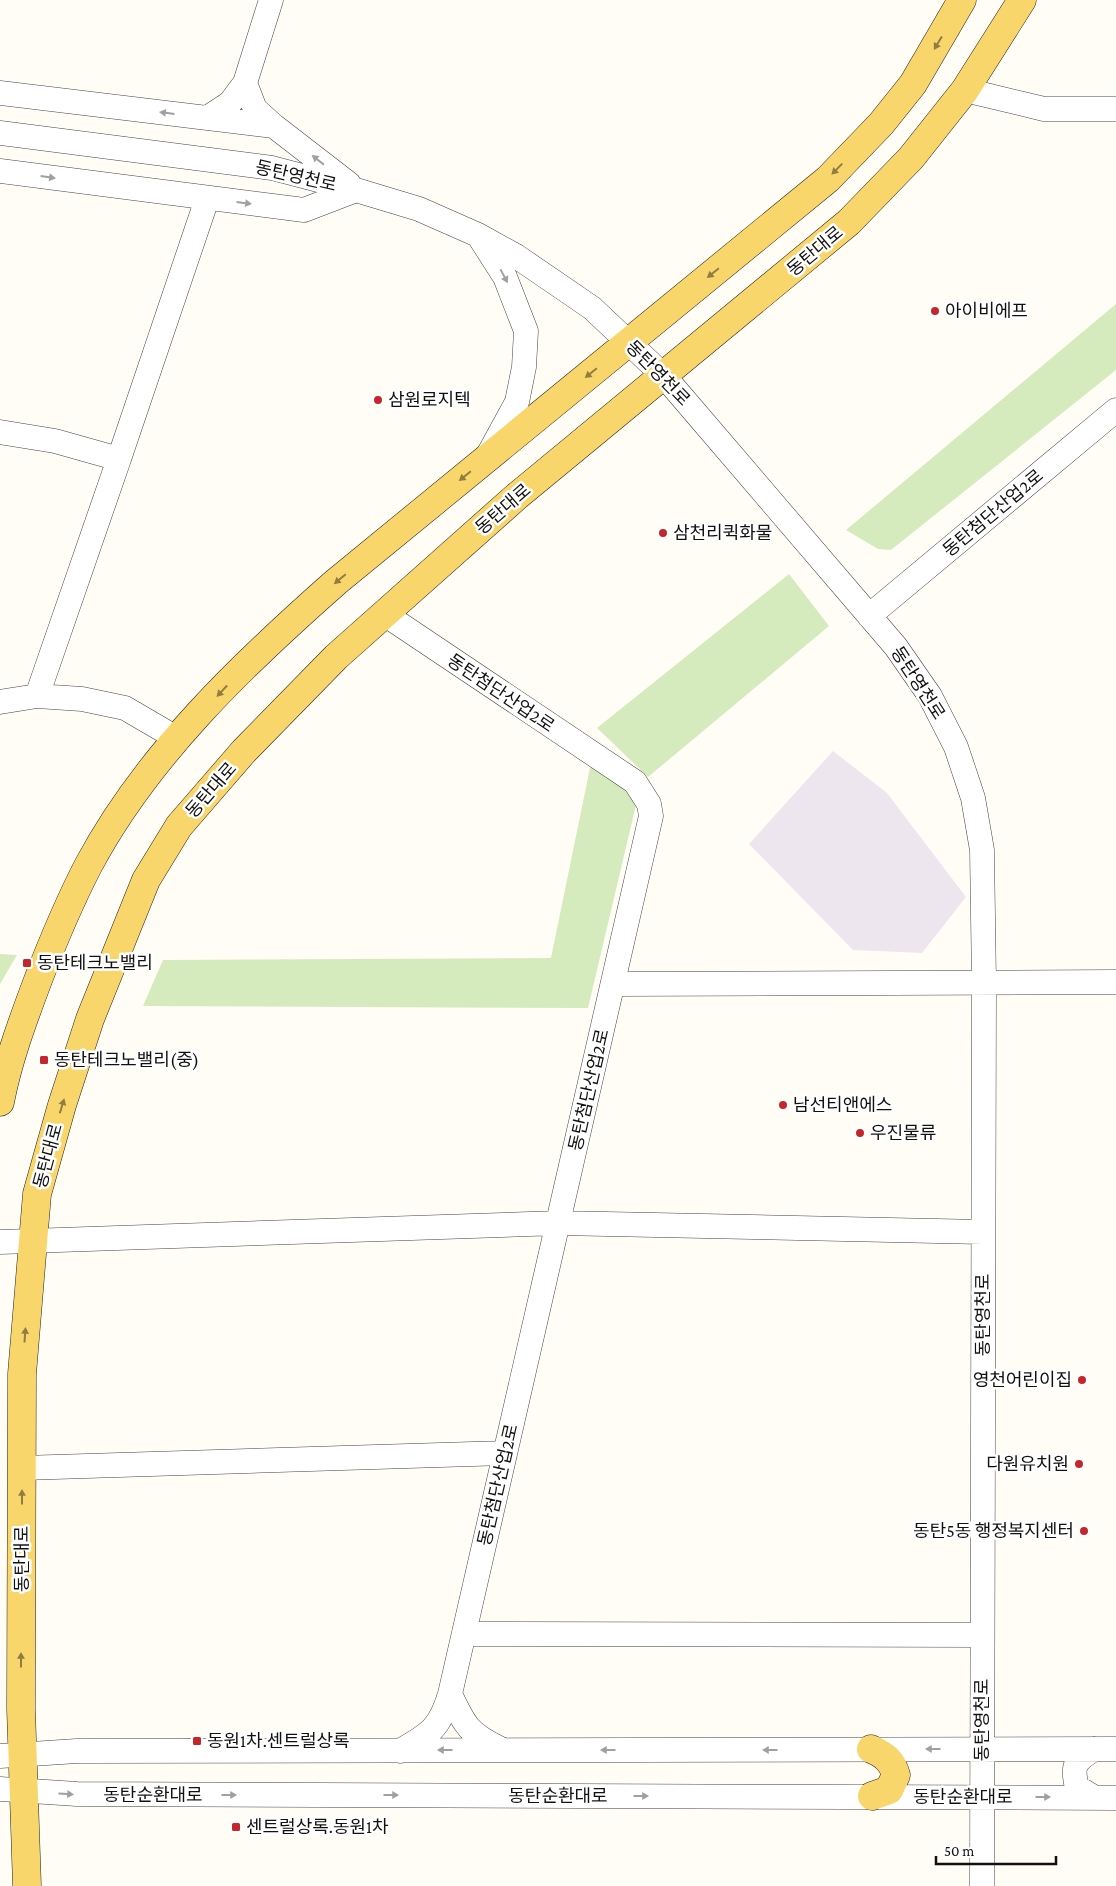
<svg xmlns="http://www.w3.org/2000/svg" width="1116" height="1886" font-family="'Crimson Pro','Noto Sans KR',serif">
	<rect width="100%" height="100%" fill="#fffdf5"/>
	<!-- industrial -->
	<path fill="#eee6ef" d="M833,751l54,42 79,104 -44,56 -69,-3 -104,-106z"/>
	<!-- green -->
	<path fill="#d5ebbd" d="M1116,304v66l-225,180 -13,-1 -32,-19z
		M789,574l40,52 -181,151 -51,-49z
		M591,763l25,12 20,30 -48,203 -445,-2 20,-46 388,-2z
		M0,954l17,1 -17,29z"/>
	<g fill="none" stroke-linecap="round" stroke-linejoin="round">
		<defs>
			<path id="minor" d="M245,83l10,26 19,17
				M965,90l79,19h72
				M0,93l274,33 75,58
				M207,118l23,-15 15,-20 26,-83
				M0,133l272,35 84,22 63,19 59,26 38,21 76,52 72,68 232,271 34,49 26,51 17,51 9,52 2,133 -2,903
				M0,171l304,39 52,-20
				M480,238l25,39 21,54 -2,36 -7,35 -29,53
				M0,432l55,9 64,18 88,-260
				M119,459l-82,237 45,3 43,9 53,31
				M386,615l249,167 14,22 2,12 -201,878c-10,34 -20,40 -50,57
				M869,616l247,-206
				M0,702l37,-6
				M613,984l503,-2
				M0,1242l558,-19 425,9
				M22,1468l483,-15
				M464,1634l518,1
				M450,1694c15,32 19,40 51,55
				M1094,1749c-18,12 -23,15 -17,38l18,11
				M0,1756l77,-5 1039,-2
				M0,1789l77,5 1039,4"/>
			<path id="major" d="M0,1102c8,-42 23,-82 38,-122 15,-39 31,-77 50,-114 59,-111 155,-202 248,-284l492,-403 53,-55 32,-40 49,-84
				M871,1749c14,6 21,12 25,26l-7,15 -17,6
				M27,1886l-6,-177 1,-335 15,-180 25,-89 28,-86 56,-139 33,-54 65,-75 92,-94 181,-161 332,-274 62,-64 54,-68 57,-90"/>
		</defs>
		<!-- minor casing -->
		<use href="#minor" stroke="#444" stroke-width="25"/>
		<!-- major casing -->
		<use href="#major" stroke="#222" stroke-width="29"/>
		<!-- minor -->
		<use href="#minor" stroke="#fff" stroke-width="24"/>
		<!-- major -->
		<use href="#major" stroke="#f9d66b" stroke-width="28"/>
	</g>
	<!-- one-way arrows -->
	<defs><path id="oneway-solid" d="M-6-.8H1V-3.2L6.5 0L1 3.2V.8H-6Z" transform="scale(1.25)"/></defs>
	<g fill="#917d42">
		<use href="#oneway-solid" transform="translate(938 43) rotate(121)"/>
		<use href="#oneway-solid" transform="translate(837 169) rotate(134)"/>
		<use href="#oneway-solid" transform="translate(713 273) rotate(141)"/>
		<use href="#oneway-solid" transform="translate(591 373) rotate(141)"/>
		<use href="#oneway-solid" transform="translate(465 476) rotate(141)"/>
		<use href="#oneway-solid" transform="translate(340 579) rotate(140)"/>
		<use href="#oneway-solid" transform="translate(222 691) rotate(133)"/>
		<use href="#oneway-solid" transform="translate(62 1106) rotate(-73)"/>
		<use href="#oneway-solid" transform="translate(25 1335) rotate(-86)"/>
		<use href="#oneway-solid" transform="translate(22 1497) rotate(-90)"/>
		<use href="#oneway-solid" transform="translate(21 1660) rotate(-90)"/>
	</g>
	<g fill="#a0a0a0">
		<use href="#oneway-solid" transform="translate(167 113) rotate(-173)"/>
		<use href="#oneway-solid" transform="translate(318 160) rotate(-142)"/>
		<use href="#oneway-solid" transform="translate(48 177) rotate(8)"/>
		<use href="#oneway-solid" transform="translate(244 203) rotate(7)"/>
		<use href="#oneway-solid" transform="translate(504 276) rotate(62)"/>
		<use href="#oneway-solid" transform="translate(933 1749) rotate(180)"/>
		<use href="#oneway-solid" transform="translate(445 1750) rotate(180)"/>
		<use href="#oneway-solid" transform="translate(608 1750) rotate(180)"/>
		<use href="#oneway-solid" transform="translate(770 1750) rotate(180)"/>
		<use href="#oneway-solid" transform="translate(66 1794) rotate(4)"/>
		<use href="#oneway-solid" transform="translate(229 1795)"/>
		<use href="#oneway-solid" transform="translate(391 1795)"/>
		<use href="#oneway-solid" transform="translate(641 1796)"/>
		<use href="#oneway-solid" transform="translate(1043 1797)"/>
	</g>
	<!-- markers -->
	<g fill="#c4262e" stroke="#fff" stroke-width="2">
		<circle cx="935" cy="311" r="5"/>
		<circle cx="378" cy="400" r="5"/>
		<circle cx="663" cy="533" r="5"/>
		<rect x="22" y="958" width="10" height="10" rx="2.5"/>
		<rect x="39" y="1055" width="10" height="10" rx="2.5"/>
		<circle cx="783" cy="1105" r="5"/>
		<circle cx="860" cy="1133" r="5"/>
		<circle cx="1082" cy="1380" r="5"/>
		<circle cx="1079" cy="1464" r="5"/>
		<circle cx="1084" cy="1531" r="5"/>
		<rect x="192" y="1736" width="10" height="10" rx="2.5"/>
		<rect x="231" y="1822" width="10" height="10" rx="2.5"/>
	</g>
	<g text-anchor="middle" stroke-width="5" stroke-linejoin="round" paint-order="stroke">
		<!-- street labels -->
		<g font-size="18" fill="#111" stroke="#fff">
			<text transform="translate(296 176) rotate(13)" y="6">동탄영천로</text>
			<text transform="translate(815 251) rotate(-40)" y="6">동탄대로</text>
			<text transform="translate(658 373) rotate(46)" y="6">동탄영천로</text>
			<text transform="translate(503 509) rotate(-41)" y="6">동탄대로</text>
			<text transform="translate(993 513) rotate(-40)" y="6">동탄첨단산업2로</text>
			<text transform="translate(918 683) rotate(57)" y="6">동탄영천로</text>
			<text transform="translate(501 693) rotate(34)" y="6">동탄첨단산업2로</text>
			<text transform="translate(211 790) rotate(-49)" y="6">동탄대로</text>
			<text transform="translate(589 1090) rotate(-77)" y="6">동탄첨단산업2로</text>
			<text transform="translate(48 1156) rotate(-75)" y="6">동탄대로</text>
			<text transform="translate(983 1315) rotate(-90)" y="6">동탄영천로</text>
			<text transform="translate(498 1485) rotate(-77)" y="6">동탄첨단산업2로</text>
			<text transform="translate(22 1559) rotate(-90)" y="6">동탄대로</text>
			<text transform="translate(982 1720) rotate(-90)" y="6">동탄영천로</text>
			<text x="153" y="1801">동탄순환대로</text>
			<text x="558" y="1802">동탄순환대로</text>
			<text x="963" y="1803">동탄순환대로</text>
		</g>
		<!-- poi labels -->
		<g font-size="18" fill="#111" stroke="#fff" text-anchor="start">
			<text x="945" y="317">아이비에프</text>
			<text x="388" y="406">삼원로지텍</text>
			<text x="673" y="539">삼천리퀵화물</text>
			<text x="37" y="969">동탄테크노밸리</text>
			<text x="54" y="1066">동탄테크노밸리(중)</text>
			<text x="793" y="1111">남선티앤에스</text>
			<text x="870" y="1139">우진물류</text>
			<text x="1072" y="1386" text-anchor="end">영천어린이집</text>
			<text x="1069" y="1470" text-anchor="end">다원유치원</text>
			<text x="1074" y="1537" text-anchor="end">동탄5동 행정복지센터</text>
			<text x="207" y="1747">동원1차.센트럴상록</text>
			<text x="246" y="1833">센트럴상록.동원1차</text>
		</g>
	</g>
	<!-- scale -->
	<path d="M936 1856v8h120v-8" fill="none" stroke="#111111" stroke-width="2.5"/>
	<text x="944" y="1856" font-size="15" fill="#111111" stroke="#ffffff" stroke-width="4" paint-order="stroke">50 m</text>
</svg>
